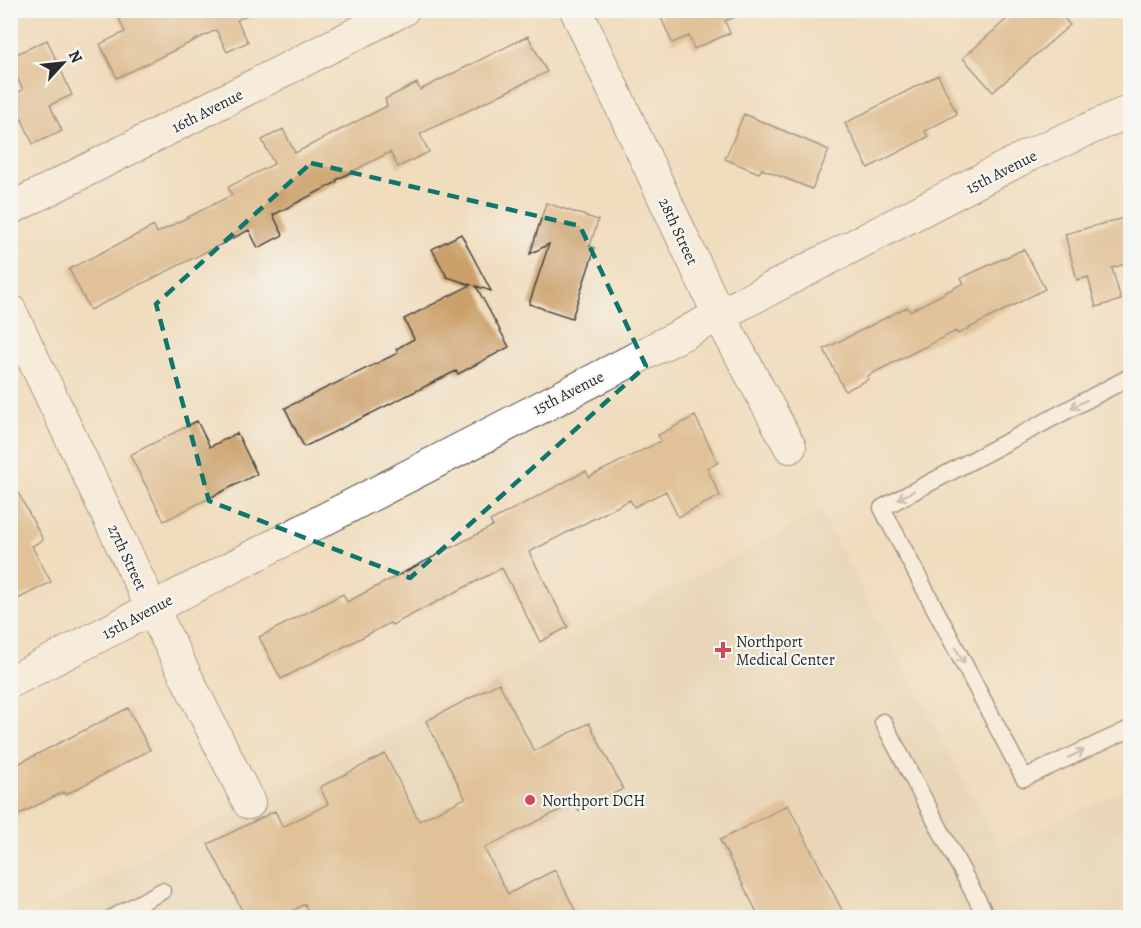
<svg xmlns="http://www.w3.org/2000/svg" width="1141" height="928" font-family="Alegreya,serif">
	<rect width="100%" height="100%" fill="#f6f6f2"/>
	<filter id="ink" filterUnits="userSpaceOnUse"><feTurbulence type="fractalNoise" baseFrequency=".0167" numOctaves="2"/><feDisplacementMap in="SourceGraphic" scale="12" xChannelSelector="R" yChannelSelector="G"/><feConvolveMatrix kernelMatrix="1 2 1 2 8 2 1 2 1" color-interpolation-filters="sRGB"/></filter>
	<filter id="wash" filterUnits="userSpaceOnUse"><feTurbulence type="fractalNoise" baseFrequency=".008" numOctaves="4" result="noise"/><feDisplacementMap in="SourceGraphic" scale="24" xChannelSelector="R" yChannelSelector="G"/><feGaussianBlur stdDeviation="1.35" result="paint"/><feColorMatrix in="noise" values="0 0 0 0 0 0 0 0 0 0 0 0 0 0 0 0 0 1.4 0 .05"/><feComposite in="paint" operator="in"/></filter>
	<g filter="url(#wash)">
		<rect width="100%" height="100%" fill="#f0ddbe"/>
		<!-- built -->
		<path fill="#dfcfb1" d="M821,512l179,335 130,-60v130l-1104,1z"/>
		<g id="blocks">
			<!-- building -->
			<path fill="#cca06b" d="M115,10h142l-20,10 11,22 -21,10 -11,-22 -99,48 -17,-34 25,-12z
				M658,10h91v1l-24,10 5,12 -36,16 -5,-13 -17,7z
				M1017,10h40l13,15 -77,67 -30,-34z
				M528,36l19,36 -127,62 9,18 -31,15 -8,-15 -54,28 1,2 -64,33 10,20 -25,13 -9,-18 -159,80 -21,-41 85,-43 3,7 75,-38 -4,-8 46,-23 -12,-24 21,-11 12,24 92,-47 -2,-7 32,-16 3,7z
				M47,40l25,55 -22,10 12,26 -29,13 -11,-25 -3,2 -9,-19v-6l13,-6 -13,-27v-6z
				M938,75l19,39 -32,17 3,6 -60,31 -23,-45z
				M744,114l85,36 -17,39 -50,-20 -3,4 -34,-14z
				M546,203l52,17 -8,26 5,2 -23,70 -43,-14 20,-60 -19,10z
				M1131,216v46l-19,6 9,32 -25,7 -8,-30 -11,3 -12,-46z
				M461,234l30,57 -15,-5 33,61 -51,27 -2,-3 -152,76 -19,-39 113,-55 -2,-4 18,-10 -10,-20 67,-34 -24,-8 -15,-28z
				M1024,249l21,40 -87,45 -2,-3 -89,45 2,3 -24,12 -21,-42 83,-42 3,4 54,-28 -3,-5z
				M695,416l23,47 -11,5 13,28 -42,21 -12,-26 -32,16 -4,-7 -101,52 39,75 -28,15 -38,-74 -110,57 -2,-2 -109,56 -22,-42 84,-43 4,8 146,-76 -3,-5 96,-50 3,6 72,-36 -3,-6z
				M197,421l13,26 27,-14 20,41 -93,47 -34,-66z
				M10,477l33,63 -11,6 19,36 -41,21z
				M499,683l35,68 55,-28 34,66 -44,22 -5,-8 -90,45 24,46 47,-24 24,48h-268l-6,-14 -26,14h-33l-38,-74 67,-33 8,16 45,-23 -8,-17 65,-33 34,67 46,-23 -39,-77z
				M128,708l22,42 -85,45 -2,-3 -53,27v-51z
				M788,805l58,113h-86l-40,-78z"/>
		</g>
	</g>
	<g filter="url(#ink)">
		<use href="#blocks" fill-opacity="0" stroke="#494641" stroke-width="1.5"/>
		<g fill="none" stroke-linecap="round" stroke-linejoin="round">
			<defs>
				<path id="service" d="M1130,377l-248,131 142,270 106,-49
					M883,722l104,196
					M112,918l50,-27"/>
				<path id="minor" d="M576,10l143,305 71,132
					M10,209l393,-199
					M10,310l142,298 97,195
					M10,682l1017,-526 103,-45"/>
			</defs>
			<!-- service casing -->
			<use href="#service" stroke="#494641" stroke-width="19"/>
			<!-- minor casing -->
			<use href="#minor" stroke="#494641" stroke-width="34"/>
			<!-- service -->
			<use href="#service" stroke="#fff" stroke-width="16"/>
			<!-- minor -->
			<use href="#minor" stroke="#fff" stroke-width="32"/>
		</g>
		<!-- one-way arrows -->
		<defs><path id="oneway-shaft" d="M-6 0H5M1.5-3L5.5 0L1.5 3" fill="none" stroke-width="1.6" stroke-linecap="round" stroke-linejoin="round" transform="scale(1.5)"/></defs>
		<g stroke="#a0a0a0">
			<use href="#oneway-shaft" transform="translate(1079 404) rotate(152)"/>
			<use href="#oneway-shaft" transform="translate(906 495) rotate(152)"/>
			<use href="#oneway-shaft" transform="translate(960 656) rotate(62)"/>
			<use href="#oneway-shaft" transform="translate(1076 754) rotate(-25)"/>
		</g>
	</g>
	<!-- marked area -->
	<path d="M0 0H1141V928H0ZM311,163l269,63 66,140 -236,212 -201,-77 -53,-197z" fill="#f0ddbe" fill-opacity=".55" fill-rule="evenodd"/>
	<path fill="none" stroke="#0f766e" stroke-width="4.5" stroke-dasharray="12 8" stroke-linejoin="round" d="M311,163l269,63 66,140 -236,212 -201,-77 -53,-197z"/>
	<!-- markers -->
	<g fill="#d1495b" stroke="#f6f6f2" stroke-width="2">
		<path d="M720 641h6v6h6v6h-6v6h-6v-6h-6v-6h6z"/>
		<circle cx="530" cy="800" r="6"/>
	</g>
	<g text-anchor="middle" stroke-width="4.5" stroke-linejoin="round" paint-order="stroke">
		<!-- street labels -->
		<g font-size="16" fill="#2b2b2b" stroke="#f6f6f2">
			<text transform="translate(207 110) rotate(-27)" y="6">16th Avenue</text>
			<text transform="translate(1001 171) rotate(-27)" y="6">15th Avenue</text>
			<text transform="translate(679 231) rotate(65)" y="6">28th Street</text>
			<text transform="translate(568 392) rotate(-27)" y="6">15th Avenue</text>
			<text transform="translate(128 557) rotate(65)" y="6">27th Street</text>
			<text transform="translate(137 616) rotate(-28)" y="6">15th Avenue</text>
		</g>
		<!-- poi labels -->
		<g font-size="16" fill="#2b2b2b" stroke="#f6f6f2" text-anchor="start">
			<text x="736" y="647">Northport<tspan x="736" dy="18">Medical Center</tspan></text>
			<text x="542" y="806">Northport DCH</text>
		</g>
	</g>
	<!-- margin -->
	<rect width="1141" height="928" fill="none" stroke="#f6f6f2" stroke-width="36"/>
	<!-- north arrow -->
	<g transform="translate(63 63) rotate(63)" stroke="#f6f6f2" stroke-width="4.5" paint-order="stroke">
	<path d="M0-4.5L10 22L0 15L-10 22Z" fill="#2b2b2b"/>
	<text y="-9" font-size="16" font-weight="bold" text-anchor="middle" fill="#2b2b2b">N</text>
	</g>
</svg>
